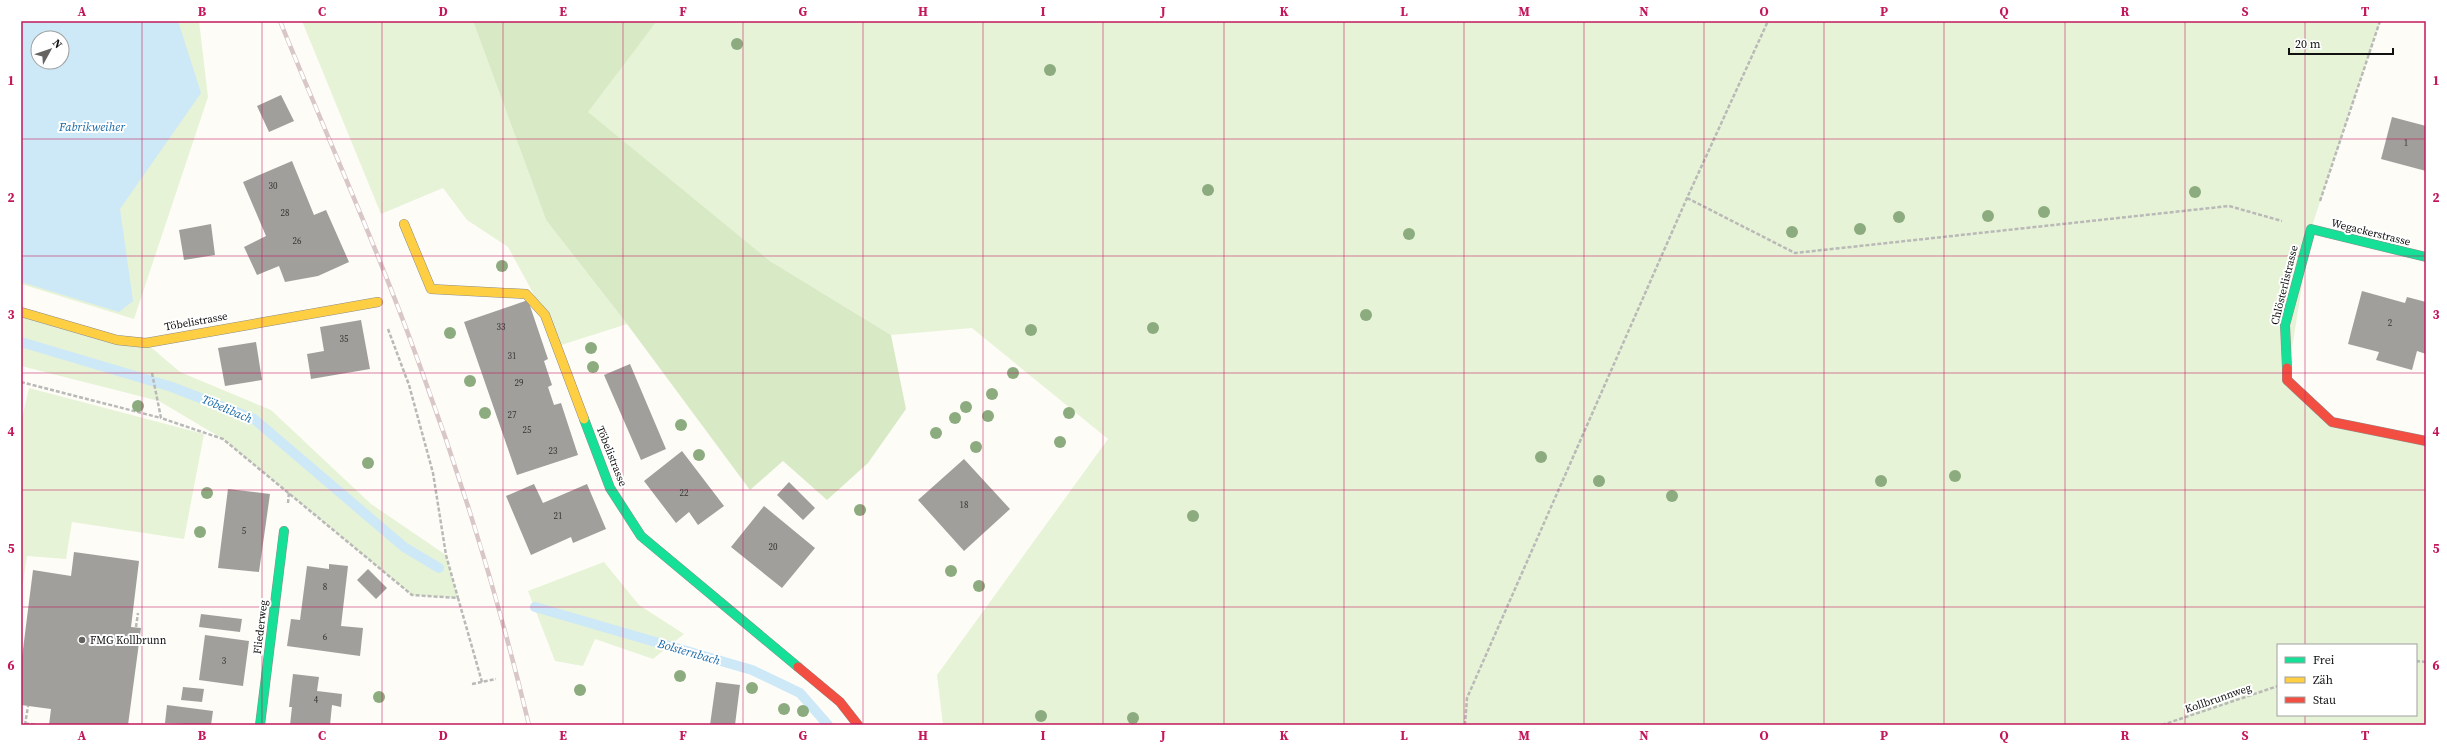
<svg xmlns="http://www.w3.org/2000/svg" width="2447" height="746" font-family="'Source Serif 4',serif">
	<rect width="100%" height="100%" fill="#fdfcf7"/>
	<!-- green -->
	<path fill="#e7f3d7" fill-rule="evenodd" d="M21,21h178l9,76 -74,222 -113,-35zM38,38h24v24h-24z
		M302,21h171l73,199 81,104 -69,22 -13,-31 -37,-68 -41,-27 -24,-32 -62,26z
		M657,21h1723l-69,208 -24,151 46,42 93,19v284h-1483l-6,-50 171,-236 -136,-111 -81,7 -121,-74 -183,-149zM2278,645h138v70h-138z
		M21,312l125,31 34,29 91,38 100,94 75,51 12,43 -46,-3 -189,-156 -64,-38 -138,-35z
		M29,388l175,46 -20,105 -112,-17 -6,37 -39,-3 -6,40v-174z
		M604,562l35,43 45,29 -31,25 -58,-20 -12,27 -28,-5 -27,-70z"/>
	<!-- forest -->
	<path fill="#d8eac5" d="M473,21h184l-69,91 182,149 121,74 15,74 -38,54 -41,37 -44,-39 -33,29 -123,-166 -81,-104z"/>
	<!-- water -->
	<path fill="#cde8f7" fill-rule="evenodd" d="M21,21h157l23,72 -81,116 13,92 -14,11 -98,-30zM38,38h24v24h-24z"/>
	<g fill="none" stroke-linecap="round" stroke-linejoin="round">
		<!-- stream -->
		<path stroke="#cde8f7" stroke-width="10" d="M21,342l151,45 82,32 150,128 35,21
			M535,607l217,63 48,23 28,32"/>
	</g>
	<!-- building -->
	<path fill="#a19f9c" d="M281,95l13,26 -25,11 -12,-26z
		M2392,117l34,9v45l-45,-12z
		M292,161l22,54 12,-5 23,52 -31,14 -33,6 -6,-16 -22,9 -13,-28 22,-11 -23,-54z
		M211,224l4,31 -31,5 -5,-30z
		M2362,291l43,12 2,-6 19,5v52l-9,-3 -5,19 -36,-10 3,-8 -31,-8z
		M528,300l20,59 -4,2 8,24 -4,2 6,18 7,-2 17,52 -61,20 -53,-153z
		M361,320l9,49 -59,10 -4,-25 17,-3 -4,-24z
		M256,342l6,38 -37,6 -7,-38z
		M630,364l36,85 -25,11 -37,-85z
		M682,451l42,55 -26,19 -9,-13 -13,11 -32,-42z
		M964,459l46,50 -46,42 -46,-51z
		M789,482l26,26 -12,12 -26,-25z
		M534,484l9,19 44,-19 19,45 -33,14 -2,-6 -40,18 -25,-59z
		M228,489l42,5 -11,78 -41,-4z
		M764,506l51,42 -33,40 -51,-41z
		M74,552l65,9 -8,66 10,1 -13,97h-79l2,-16 -30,-4v-40l12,-95 38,6z
		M329,564l19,2 -7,60 22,2 -3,28 -73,-10 4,-27 9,1 7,-54 22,3z
		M368,569l19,19 -11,11 -19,-19z
		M201,614l41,5 -2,13 -41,-5z
		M205,635l44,6 -6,45 -44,-6z
		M293,674l26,3 -2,14 25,3 -1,13 -9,-2 -2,20h-40l2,-18h-3z
		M716,682l24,3 -5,40h-25z
		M183,687l21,2 -2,13 -21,-2z
		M167,705l46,6 -2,14 -46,-2z"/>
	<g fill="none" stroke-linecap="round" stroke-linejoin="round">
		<defs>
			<path id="fast" d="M2287,368l-2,-43 26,-96 115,28
				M584,419l26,69 31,48 157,131
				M260,725l24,-194"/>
			<path id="slow" d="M404,224l27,65 95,5 19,21 39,104
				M21,312l96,28 29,3 232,-41"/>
			<path id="jam" d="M2287,368v12l45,42 94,19
				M798,667l42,35 18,23"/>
		</defs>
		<!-- fast casing -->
		<use href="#fast" stroke="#8e8d8b" stroke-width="10"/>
		<!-- slow casing -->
		<use href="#slow" stroke="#8e8d8b" stroke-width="10"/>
		<!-- jam casing -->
		<use href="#jam" stroke="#8e8d8b" stroke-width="10"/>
		<!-- path -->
		<path stroke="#b9b9b8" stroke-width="2.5" stroke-dasharray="4 2" stroke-linecap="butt" d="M1687,198l108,55 434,-47 53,15
			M2320,201l60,-180
			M388,329l21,56 24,88 13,82 12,43
			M152,373l9,45 62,21 189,156 46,3 24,84
			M21,382l140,36
			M288,503l1,-11
			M136,627l2,-14
			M2416,661l10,1
			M472,684l24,-5
			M25,723l12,2
			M25,725l3,-19
			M1465,725l2,-27 220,-500 81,-177
			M2162,725l116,-39"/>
		<!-- fast -->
		<use href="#fast" stroke="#16e098" stroke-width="9"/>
		<!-- slow -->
		<use href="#slow" stroke="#ffcf43" stroke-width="9"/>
		<!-- jam -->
		<use href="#jam" stroke="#f24e42" stroke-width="9"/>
		<defs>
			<path id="rail" d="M280,21c47,116 99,230 141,348 43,117 79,235 108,356"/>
		</defs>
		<!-- rail casing -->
		<use href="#rail" stroke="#d9c6c7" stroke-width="4.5"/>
		<!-- rail -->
		<use href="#rail" stroke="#fff" stroke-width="3" stroke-dasharray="9" stroke-linecap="butt"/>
	</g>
	<!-- trees -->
	<g fill="#8cac80">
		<circle cx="737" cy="44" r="6"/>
		<circle cx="1050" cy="70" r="6"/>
		<circle cx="1208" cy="190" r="6"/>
		<circle cx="2195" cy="192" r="6"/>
		<circle cx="2044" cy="212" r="6"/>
		<circle cx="1988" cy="216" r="6"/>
		<circle cx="1899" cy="217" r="6"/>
		<circle cx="1860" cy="229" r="6"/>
		<circle cx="1792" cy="232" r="6"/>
		<circle cx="1409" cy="234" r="6"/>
		<circle cx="502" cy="266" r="6"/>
		<circle cx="1366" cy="315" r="6"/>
		<circle cx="1153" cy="328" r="6"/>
		<circle cx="1031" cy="330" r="6"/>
		<circle cx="450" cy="333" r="6"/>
		<circle cx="591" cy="348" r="6"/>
		<circle cx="593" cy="367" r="6"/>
		<circle cx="1013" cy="373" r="6"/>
		<circle cx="470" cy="381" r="6"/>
		<circle cx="992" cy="394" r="6"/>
		<circle cx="138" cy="406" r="6"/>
		<circle cx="966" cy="407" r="6"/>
		<circle cx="485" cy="413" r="6"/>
		<circle cx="1069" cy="413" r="6"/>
		<circle cx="988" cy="416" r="6"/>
		<circle cx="955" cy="418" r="6"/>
		<circle cx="681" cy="425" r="6"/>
		<circle cx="936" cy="433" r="6"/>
		<circle cx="1060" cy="442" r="6"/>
		<circle cx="976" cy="447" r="6"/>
		<circle cx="699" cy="455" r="6"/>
		<circle cx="1541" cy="457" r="6"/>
		<circle cx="368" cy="463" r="6"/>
		<circle cx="1955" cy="476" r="6"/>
		<circle cx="1599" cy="481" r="6"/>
		<circle cx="1881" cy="481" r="6"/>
		<circle cx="207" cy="493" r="6"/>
		<circle cx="1672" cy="496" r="6"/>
		<circle cx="860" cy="510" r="6"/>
		<circle cx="1193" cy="516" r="6"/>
		<circle cx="200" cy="532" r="6"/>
		<circle cx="951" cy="571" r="6"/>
		<circle cx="979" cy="586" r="6"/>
		<circle cx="680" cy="676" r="6"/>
		<circle cx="752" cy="688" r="6"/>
		<circle cx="580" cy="690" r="6"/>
		<circle cx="379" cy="697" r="6"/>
		<circle cx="784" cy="709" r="6"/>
		<circle cx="803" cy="711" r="6"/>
		<circle cx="1041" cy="716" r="6"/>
		<circle cx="1133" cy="718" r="6"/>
	</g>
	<!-- grid -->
	<path fill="none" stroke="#c2185b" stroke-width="1" stroke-opacity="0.55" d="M142,21v704M262,21v704M382,21v704M503,21v704M623,21v704M743,21v704M863,21v704M983,21v704M1103,21v704M1224,21v704M1344,21v704M1464,21v704M1584,21v704M1704,21v704M1824,21v704M1944,21v704M2065,21v704M2185,21v704M2305,21v624M21,139h2405M21,256h2405M21,373h2405M21,490h2405M21,607h2405M2305,715v10"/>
	<!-- markers -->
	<circle fill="#646362" stroke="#fff" stroke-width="1.5" cx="82" cy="640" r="4"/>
	<g text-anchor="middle" stroke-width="4" stroke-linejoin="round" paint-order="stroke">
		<!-- number labels -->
		<g font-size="9" fill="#353434">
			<text x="2406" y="146">1</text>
			<text x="273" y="189">30</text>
			<text x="285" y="216">28</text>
			<text x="297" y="244">26</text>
			<text x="2390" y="326">2</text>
			<text x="501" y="330">33</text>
			<text x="344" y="342">35</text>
			<text x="512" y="359">31</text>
			<text x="519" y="386">29</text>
			<text x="512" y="418">27</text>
			<text x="527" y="433">25</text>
			<text x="553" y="454">23</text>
			<text x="684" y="496">22</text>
			<text x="964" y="508">18</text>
			<text x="558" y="519">21</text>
			<text x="244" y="534">5</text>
			<text x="773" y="550">20</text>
			<text x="325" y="590">8</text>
			<text x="325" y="640">6</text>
			<text x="224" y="664">3</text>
			<text x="316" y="703">4</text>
		</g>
		<!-- street labels -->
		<g font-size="11" fill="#111" stroke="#fff">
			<text transform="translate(2371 232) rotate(14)" y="4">Wegackerstrasse</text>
			<text transform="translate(2284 285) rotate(-76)" y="4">Chlösterlistrasse</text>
			<text transform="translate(196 321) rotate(-10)" y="4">Töbelistrasse</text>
			<text transform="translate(612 456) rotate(68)" y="4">Töbelistrasse</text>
			<text transform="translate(260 627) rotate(-83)" y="4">Fliederweg</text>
			<text transform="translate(2218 698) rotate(-19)" y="4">Kollbrunnweg</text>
		</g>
		<!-- poi labels -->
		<g font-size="11" fill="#111" stroke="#fff" text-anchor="start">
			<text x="90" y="644">FMG Kollbrunn</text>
		</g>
		<!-- water labels -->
		<g font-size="12" font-style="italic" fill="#1768a6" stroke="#fff">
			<text x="92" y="131">Fabrikweiher</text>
			<text transform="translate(227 409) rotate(23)" y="4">Töbelibach</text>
			<text transform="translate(689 652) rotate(16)" y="4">Bolsternbach</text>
		</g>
	</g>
	<!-- border -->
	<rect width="2447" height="746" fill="none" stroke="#ffffff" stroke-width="44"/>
	<!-- legend -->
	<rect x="2277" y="644" width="140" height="72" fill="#ffffff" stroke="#a0a0a0"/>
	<rect x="2285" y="657" width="20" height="6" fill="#16e098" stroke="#a0a0a0"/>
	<text x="2313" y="664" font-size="12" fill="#111111">Frei</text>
	<rect x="2285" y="677" width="20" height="6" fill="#ffcf43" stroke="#a0a0a0"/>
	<text x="2313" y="684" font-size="12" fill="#111111">Zäh</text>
	<rect x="2285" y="697" width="20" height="6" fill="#f24e42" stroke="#a0a0a0"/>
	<text x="2313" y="704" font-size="12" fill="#111111">Stau</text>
	<!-- north arrow -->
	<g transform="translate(50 50) rotate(50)"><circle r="19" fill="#ffffff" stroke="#a0a0a0"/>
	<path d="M0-3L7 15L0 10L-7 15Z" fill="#646362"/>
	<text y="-6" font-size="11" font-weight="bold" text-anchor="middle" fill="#111111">N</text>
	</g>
	<!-- scale -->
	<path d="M2289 48v6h104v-6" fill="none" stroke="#111111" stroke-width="2"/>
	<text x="2295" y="48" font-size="12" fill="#111111" stroke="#ffffff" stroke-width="3" paint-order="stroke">20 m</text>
	<rect x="22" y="22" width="2403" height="702" fill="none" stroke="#c2185b" stroke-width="1.5"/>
	<g font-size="13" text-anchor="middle" font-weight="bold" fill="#c2185b">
		<text x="82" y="16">A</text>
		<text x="202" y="16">B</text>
		<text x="322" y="16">C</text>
		<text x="443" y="16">D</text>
		<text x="563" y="16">E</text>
		<text x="683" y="16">F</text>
		<text x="803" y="16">G</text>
		<text x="923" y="16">H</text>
		<text x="1043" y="16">I</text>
		<text x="1163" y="16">J</text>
		<text x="1284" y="16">K</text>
		<text x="1404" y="16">L</text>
		<text x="1524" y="16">M</text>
		<text x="1644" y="16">N</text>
		<text x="1764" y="16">O</text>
		<text x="1884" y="16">P</text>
		<text x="2004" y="16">Q</text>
		<text x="2125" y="16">R</text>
		<text x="2245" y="16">S</text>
		<text x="2365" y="16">T</text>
		<text x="11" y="85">1</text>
		<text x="2436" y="85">1</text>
		<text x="11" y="202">2</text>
		<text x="2436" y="202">2</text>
		<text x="11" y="319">3</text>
		<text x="2436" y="319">3</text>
		<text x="11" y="436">4</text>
		<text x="2436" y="436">4</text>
		<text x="11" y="553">5</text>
		<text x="2436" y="553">5</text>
		<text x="11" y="670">6</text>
		<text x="2436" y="670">6</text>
		<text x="82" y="740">A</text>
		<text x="202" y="740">B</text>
		<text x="322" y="740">C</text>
		<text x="443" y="740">D</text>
		<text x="563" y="740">E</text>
		<text x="683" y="740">F</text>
		<text x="803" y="740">G</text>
		<text x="923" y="740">H</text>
		<text x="1043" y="740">I</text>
		<text x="1163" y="740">J</text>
		<text x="1284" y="740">K</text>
		<text x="1404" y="740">L</text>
		<text x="1524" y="740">M</text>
		<text x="1644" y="740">N</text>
		<text x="1764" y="740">O</text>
		<text x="1884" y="740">P</text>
		<text x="2004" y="740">Q</text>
		<text x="2125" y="740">R</text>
		<text x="2245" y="740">S</text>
		<text x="2365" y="740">T</text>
	</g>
</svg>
